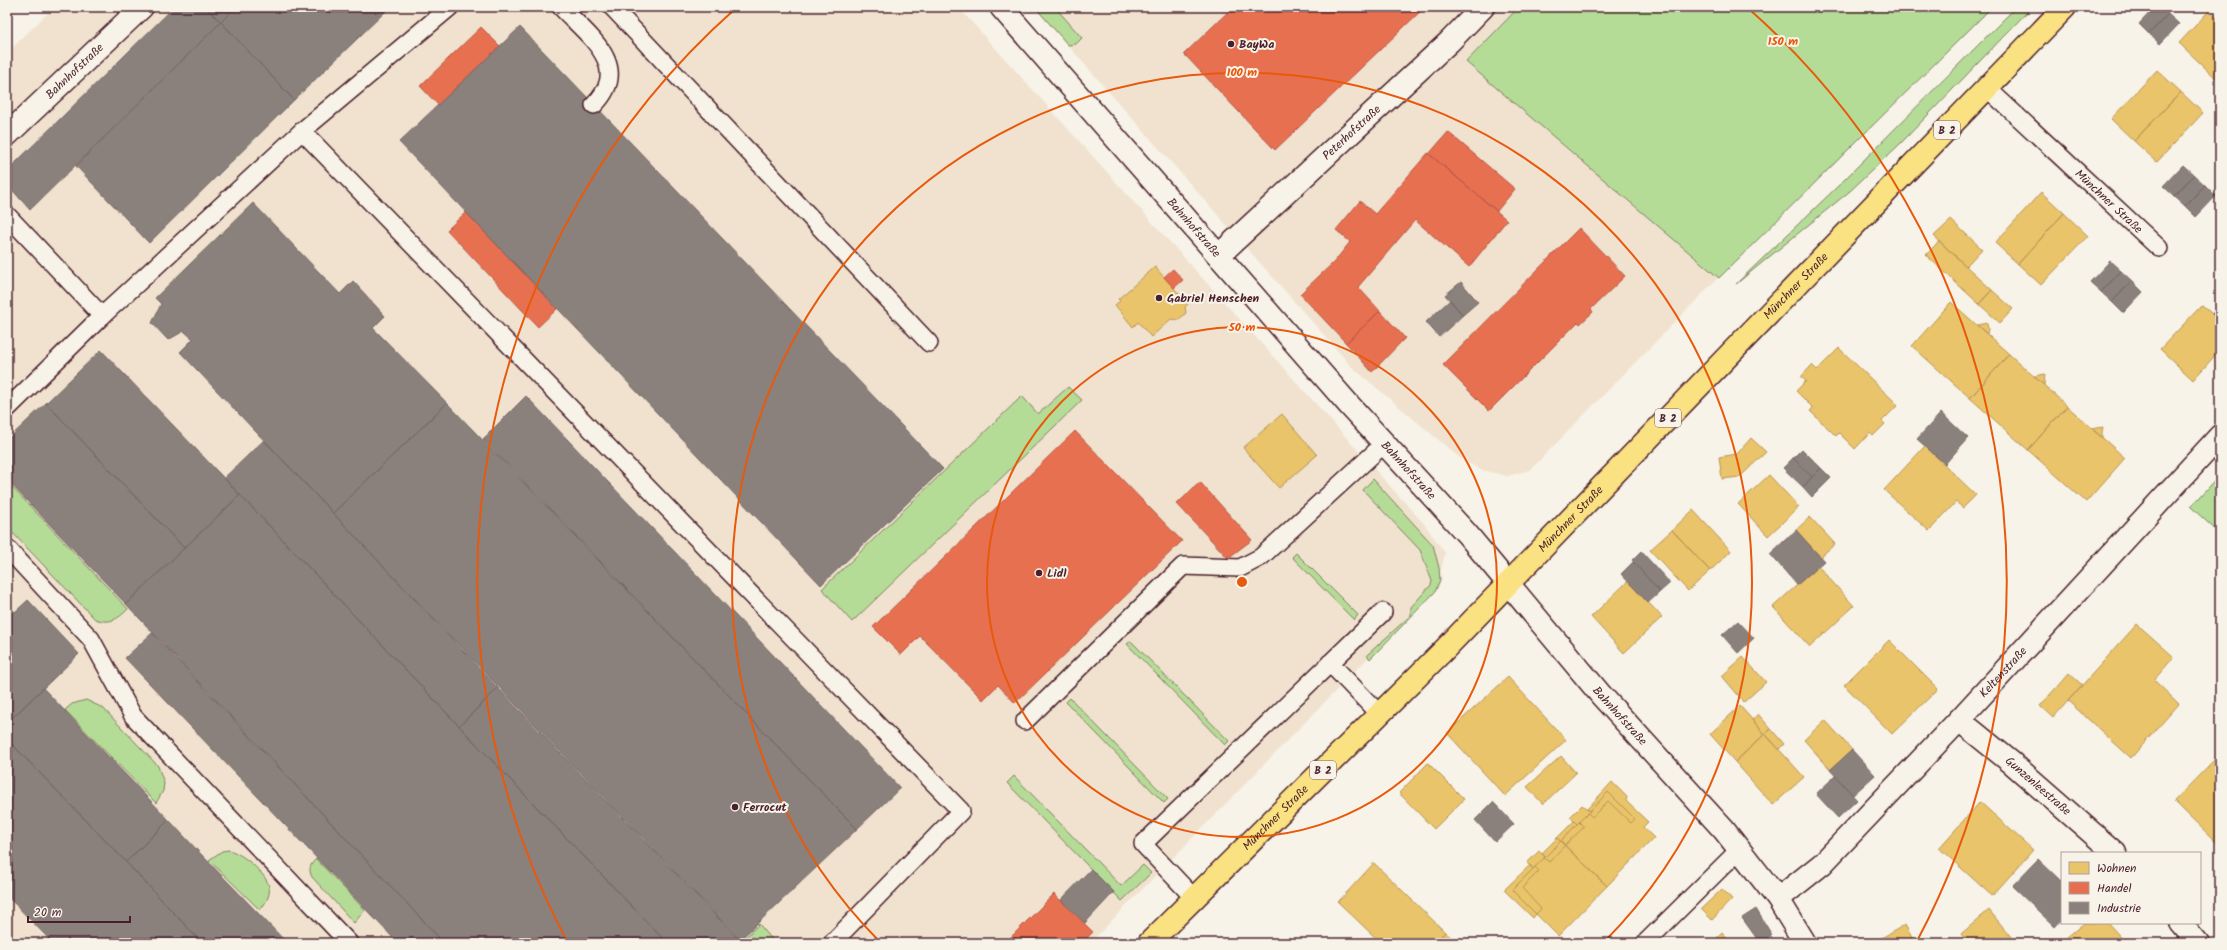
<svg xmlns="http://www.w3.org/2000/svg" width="2227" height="950" font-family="Kalam,sans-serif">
	<rect width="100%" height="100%" fill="#f7f3e8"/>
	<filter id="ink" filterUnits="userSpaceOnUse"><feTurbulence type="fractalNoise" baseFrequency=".025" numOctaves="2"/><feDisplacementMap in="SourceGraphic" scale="8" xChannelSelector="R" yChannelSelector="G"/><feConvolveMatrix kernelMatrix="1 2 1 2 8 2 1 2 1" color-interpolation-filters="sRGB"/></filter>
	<g filter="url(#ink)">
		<!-- built -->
		<path fill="#f0e2ce" d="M54,7h904l467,518 20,28 -8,34 -347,356h-1083v-890z
			M1034,7h949l-453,463 -23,6 -26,-6 -21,-12 -108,-91z"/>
		<!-- green -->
		<path fill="#b5dc97" stroke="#807e61" d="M1035,7h20l27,31 -6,6 -8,1z
			M1519,7h473l-273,271 -253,-216z
			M2016,7h16l-131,136 -51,48 -114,93 101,-97z
			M1068,387l14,13 -230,222 -30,-33 200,-193 16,18z
			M2220,475v59l-29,-27z
			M1373,479l60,66 6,23 1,12 -5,12 -65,67 -3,-4 44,-40v-8l20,-22 1,-4 -12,-31 -57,-60z
			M7,482l121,127c-11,11 -18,15 -33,10l-88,-92z
			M1296,553l62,62 -4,5 -62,-63z
			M1131,641l98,100 -4,4 -98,-101z
			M1070,698l98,101 -4,4 -98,-101z
			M86,700l17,8 55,58 6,17 -1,8 -7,12 -91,-93 7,-6z
			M1014,776l107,110 22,-21 8,8 -29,28 -115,-118z
			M228,850c13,2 39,24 41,37 2,8 -4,17 -9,23l-51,-50 13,-9z
			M316,859l49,51 -11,13 -42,-46c-4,-8 -2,-12 4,-18z
			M759,924l16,19h-35z"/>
		<!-- homes -->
		<path fill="#e9c46a" stroke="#b99257" d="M2209,11l11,10v61l-41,-39z
			M2157,70l24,22 -47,49 -23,-22z
			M2181,92l22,21 -46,49 -23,-21z
			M2041,192l23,21 -46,51 -23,-21z
			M2064,213l24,23 -47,49 -23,-21z
			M1951,220l31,29 -16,17 -32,-30z
			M1939,241l53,49 -13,14 -53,-49z
			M1155,267l33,37 -3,3 1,6 -8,7 -7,-1 -20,18 -13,-15 -5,5 -18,-22 5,-4 -2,-2z
			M1992,290l21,19 -13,14 -21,-19z
			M1951,302l58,52 -39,44 -58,-52z
			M2202,305l18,16v29l-27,30 -33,-31z
			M1987,323l1,6 -1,5 -10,-9z
			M1839,348l59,57 -16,16 3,3 -12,12 -3,-3 -15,16 -16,-16 -3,3 -26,-25 3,-3 -17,-17 10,-10 -5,-4 11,-12 5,5z
			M2009,354l58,52 -39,44 -58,-52z
			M2045,374l-1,11 -10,-9z
			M2067,406l58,52 -39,44 -58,-52z
			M1282,414l35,41 -38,33 -36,-40z
			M2103,427l-1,5v6l-10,-9z
			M1751,438l15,14 -26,25 -18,2 -3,-22 18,-3z
			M1925,446l51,49 -13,13 -7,-6 -27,29 -45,-41z
			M1769,475l30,32 -31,29 -30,-32z
			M1693,510l38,41 -21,20 -38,-41z
			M1810,517l25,27 -15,13 -24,-27z
			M1672,530l38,41 -22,20 -38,-41z
			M1818,566l36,40 -44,41 -37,-40z
			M1628,581l34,36 -38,36 -33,-36z
			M2137,624l37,33 -20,23 25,24 -48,54 -63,-57z
			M1889,640l49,49 -46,45 -48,-49z
			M1743,657l23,25 -22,20 -22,-26z
			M2069,673l13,12 -29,33 -13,-12z
			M1508,677l58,63 -61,56 -58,-63z
			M1740,706l25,28 -30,28 -25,-28z
			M1758,714l13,15 -6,5 -13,-14z
			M1825,720l27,30 -21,20 -27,-30z
			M1771,729l13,15 -5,5 -14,-15z
			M1765,734l39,43 -31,28 -38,-43z
			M1561,756l15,17 -33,31 -16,-17z
			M2216,758l4,4v84l-46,-45z
			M1428,763l36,36 -30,30 -35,-36z
			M1612,782l15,15 -1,4 22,21 -5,5 11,11 -47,48 -50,-48 17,-17 3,3 13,-13 -3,-2z
			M1608,792l27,27 -4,4 -23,-22 -16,16 -4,-4 -9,9 5,5 -19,18 -4,-4 16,-17 -7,-7 12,-12 8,6z
			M1980,802l53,48 -41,46 -53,-48z
			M1557,838l50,48 -49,50 -22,-22 -3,4 -29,-28 26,-25 3,4 12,-12 -3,-4z
			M1561,841l4,4 -16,17 -5,-4 -9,9 4,4 -17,17 19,21 -5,5 -24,-24 21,-21 -6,-6 12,-12 6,6z
			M1374,863l71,69 -10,11h-54l-43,-41z
			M1722,889l10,10 -20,21 -11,-11z
			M1989,910l27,33h-48l-7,-9z
			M2084,923h24l17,19 -65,1z
			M1905,925l10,18h-43z
			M1445,932l12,11h-22z
			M1722,933l9,10h-19z"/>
		<!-- shops -->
		<path fill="#e76f51" stroke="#b85746" d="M1233,7h192l-150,143 -91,-96z
			M481,27l19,19 -62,59 -18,-19z
			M1448,132l67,57 -18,22 -68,-57z
			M1428,153l79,67 -38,47 -54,-47 -57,67 22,24 -34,32 -46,-49 34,-32 16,-20 -14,-12 24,-29 15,13z
			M466,212l91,97 -19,18 -91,-97z
			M1579,228l46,48 -34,33 2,3 -13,12 -2,-2 -89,89 -46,-46z
			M1173,269l10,11 -9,8 -10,-11z
			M1380,311l25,27 -33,34 -26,-29z
			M1075,431l107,110 -167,162 -17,-18 -15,15 -63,-64 -19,19 -28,-28z
			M1200,482l52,58 -24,18 -51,-54z
			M1054,894l39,38 -11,11h-77z"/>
		<!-- industry -->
		<path fill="#8a817c" stroke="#776464" d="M174,7h31l16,15 -191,188 -23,-26v-13z
			M205,7h31l-15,15z
			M236,7h154l-96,93 -73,-78z
			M2155,7h6l7,7 -19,20 -10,-10z
			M2168,14l11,10 -19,20 -11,-10z
			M221,22l73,78 -145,143 -73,-77z
			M520,27l423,442 -122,116 -422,-443z
			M2183,165l11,10 -20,21 -11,-10z
			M2194,175l11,10 -20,21 -11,-10z
			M2205,185l11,11 -20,21 -11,-11z
			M253,203l87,91 13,-13 32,35 -12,12 74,75 -114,110 -153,-161 13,-13 -9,-8 -16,9 -16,-17 9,-19 -6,-6z
			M2110,261l11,10 -20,21 -11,-10z
			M2121,271l11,10 -20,21 -11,-10z
			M2132,281l11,11 -20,21 -11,-11z
			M1461,282l17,20 -15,13 -18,-20z
			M1450,300l13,15 -24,22 -13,-15z
			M2220,305v16l-8,-7z
			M101,350l139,145 -56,53 -138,-145z
			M526,396l374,392 -43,41 -374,-390z
			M46,403l138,145 -58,56 -119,-124v-40z
			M447,403l410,426 -117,111 -407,-427z
			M1941,413l27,25 -23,26 -28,-25z
			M264,440l234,248 -39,38 -235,-248z
			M1802,449l19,19 -9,9 -19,-19z
			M1793,458l19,19 -9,10 -20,-19z
			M1821,468l10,10 -19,19 -9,-10z
			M240,495l219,231 208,217h-223l-318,-339z
			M1796,530l28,31 -27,24 -27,-31z
			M1641,551l29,32 -10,9 -28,-32z
			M1633,562l27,30 -12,11 -27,-29z
			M28,600l51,54 -72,69v-119l8,8z
			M1738,621l16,17 -16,15 -16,-18z
			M152,633l29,31 263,279h-46l-273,-285z
			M43,688l126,132 -43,42 -119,-123v-16z
			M498,688l240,251 -4,4h-67l-208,-217z
			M7,739l119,123 76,81h-149l-46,-47z
			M1852,750l23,25 -22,20 -23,-25z
			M1835,776l22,24 -19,18 -22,-24z
			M1493,802l21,22 -19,18 -20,-22z
			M169,820l29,31 89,92h-85l-76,-81z
			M2038,859l24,23v37l-7,8 -43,-41z
			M1091,869l23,23 -29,31 -24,-23z
			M1756,909l16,26 -12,8 -18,-25z"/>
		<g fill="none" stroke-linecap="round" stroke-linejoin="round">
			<defs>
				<g id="service">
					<path d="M561,7c27,29 72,59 33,98"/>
					<path d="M612,7l317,336"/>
					<path id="s1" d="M1988,89l171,159"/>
					<path d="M302,131l659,680 -129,132"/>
					<path d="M7,215l95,101"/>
					<path d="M7,409l95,-93 200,-185 148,-124"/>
					<path d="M7,548l84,91 42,77 216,227"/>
					<path d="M1330,663l50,52"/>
					<path d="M1025,721l158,-155 57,2 21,-11 124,-114"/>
					<path d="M1194,898l-51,-54 240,-232"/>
					<path d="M1645,943l95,-94"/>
				</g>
				<g id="minor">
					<path id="s2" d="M1001,7l349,399 117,128 134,161 123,135 54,69 27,44"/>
					<path id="s3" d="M7,135l135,-128"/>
					<path id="s4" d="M1218,256l231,-214 34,-35"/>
					<path id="s5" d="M1959,720l53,43 103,90"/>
					<path id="s6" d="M1778,899l44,-35 137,-144 261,-284"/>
					<path d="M2181,923l17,20"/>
				</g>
				<g id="primary">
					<path id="s7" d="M1149,943l296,-294 620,-642"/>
				</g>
			</defs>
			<!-- service casing -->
			<use href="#service" stroke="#4a1f2b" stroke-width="20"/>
			<!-- minor casing -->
			<use href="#minor" stroke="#4a1f2b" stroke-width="25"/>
			<!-- primary casing -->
			<use href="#primary" stroke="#4a1f2b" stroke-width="25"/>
			<!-- service -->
			<use href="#service" stroke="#f7f3e8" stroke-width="17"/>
			<!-- minor -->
			<use href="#minor" stroke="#f7f3e8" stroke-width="22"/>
			<!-- primary -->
			<use href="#primary" stroke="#fae181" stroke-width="22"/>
		</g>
	</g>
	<!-- distance rings -->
	<g fill="none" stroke="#e8590c" stroke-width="2">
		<circle cx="1242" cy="582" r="255"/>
		<path d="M881 943A510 510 0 1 1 1603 943"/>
		<path d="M567 941A765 765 0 0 1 735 9M1749 9A765 765 0 0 1 1917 941"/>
	</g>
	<!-- markers -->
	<g fill="#4a1f2b" stroke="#f7f3e8" stroke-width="1.5">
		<circle cx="1231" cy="44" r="4"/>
		<circle cx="1159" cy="298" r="4"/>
		<circle cx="1039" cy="573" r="4"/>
		<circle cx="735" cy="807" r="4"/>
	</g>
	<g text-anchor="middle" stroke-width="4" stroke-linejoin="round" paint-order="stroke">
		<!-- shield labels -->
		<g fill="#f7f3e8" stroke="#7e5f64" stroke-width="1">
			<rect x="1934" y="121" width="26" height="18" rx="3"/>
			<rect x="1655" y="409" width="26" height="18" rx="3"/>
			<rect x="1310" y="761" width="26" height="18" rx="3"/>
		</g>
		<g font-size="11" font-weight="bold" fill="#4a1f2b">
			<text x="1947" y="134">B 2</text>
			<text x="1668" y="422">B 2</text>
			<text x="1323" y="774">B 2</text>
		</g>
		<!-- poi labels -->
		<g font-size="12" font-weight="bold" fill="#4a1f2b" stroke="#f7f3e8" text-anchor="start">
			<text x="1239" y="48">BayWa</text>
			<text x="1167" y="302">Gabriel Henschen</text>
			<text x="1047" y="577">Lidl</text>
			<text x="743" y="811">Ferrocut</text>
		</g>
		<!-- street labels -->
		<g font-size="12" fill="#4a1f2b" stroke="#f7f3e8">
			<text dy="4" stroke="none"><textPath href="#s3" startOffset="93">Bahnhofstraße</textPath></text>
			<text dy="4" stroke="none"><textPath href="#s4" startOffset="182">Peterhofstraße</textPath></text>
			<text dy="4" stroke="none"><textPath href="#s1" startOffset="165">Münchner Straße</textPath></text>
			<text dy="4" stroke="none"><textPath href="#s2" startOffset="293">Bahnhofstraße</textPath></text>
			<text dy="4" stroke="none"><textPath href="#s7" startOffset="922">Münchner Straße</textPath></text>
			<text dy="4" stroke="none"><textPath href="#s2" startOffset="617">Bahnhofstraße</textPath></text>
			<text dy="4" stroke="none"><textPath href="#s7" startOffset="598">Münchner Straße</textPath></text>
			<text dy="4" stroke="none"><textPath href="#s6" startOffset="320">Keltenstraße</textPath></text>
			<text dy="4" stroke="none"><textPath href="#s2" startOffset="941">Bahnhofstraße</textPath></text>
			<text dy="4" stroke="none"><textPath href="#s5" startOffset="103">Gunzenleestraße</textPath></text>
			<text dy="4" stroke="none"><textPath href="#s7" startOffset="178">Münchner Straße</textPath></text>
		</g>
	</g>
	<circle cx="1242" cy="582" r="6" fill="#e8590c" stroke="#f7f3e8" stroke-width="2"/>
	<g font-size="12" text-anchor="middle" font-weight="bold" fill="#e8590c" stroke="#f7f3e8" stroke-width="4" stroke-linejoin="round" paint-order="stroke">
		<text x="1783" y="45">150 m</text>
		<text x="1242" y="76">100 m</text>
		<text x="1242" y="331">50 m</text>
	</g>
	<!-- margin -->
	<rect width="2227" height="950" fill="none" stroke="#f7f3e8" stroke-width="24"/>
	<rect x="12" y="12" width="2203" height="926" fill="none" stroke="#4a1f2b" stroke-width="1.5" filter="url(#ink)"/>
	<!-- legend -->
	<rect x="2061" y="852" width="140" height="72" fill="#f7f3e8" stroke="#b29e9c"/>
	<rect x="2069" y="862" width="20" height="12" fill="#e9c46a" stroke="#b29e9c"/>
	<text x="2097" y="872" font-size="12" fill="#4a1f2b">Wohnen</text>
	<rect x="2069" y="882" width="20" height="12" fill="#e76f51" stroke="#b29e9c"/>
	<text x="2097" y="892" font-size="12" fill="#4a1f2b">Handel</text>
	<rect x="2069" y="902" width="20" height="12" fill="#8a817c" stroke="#b29e9c"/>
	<text x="2097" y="912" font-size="12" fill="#4a1f2b">Industrie</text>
	<!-- scale -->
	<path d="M28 916v6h102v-6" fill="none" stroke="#4a1f2b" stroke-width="2"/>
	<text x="34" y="916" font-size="12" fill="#4a1f2b" stroke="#f7f3e8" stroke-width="3" paint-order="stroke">20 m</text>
</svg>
